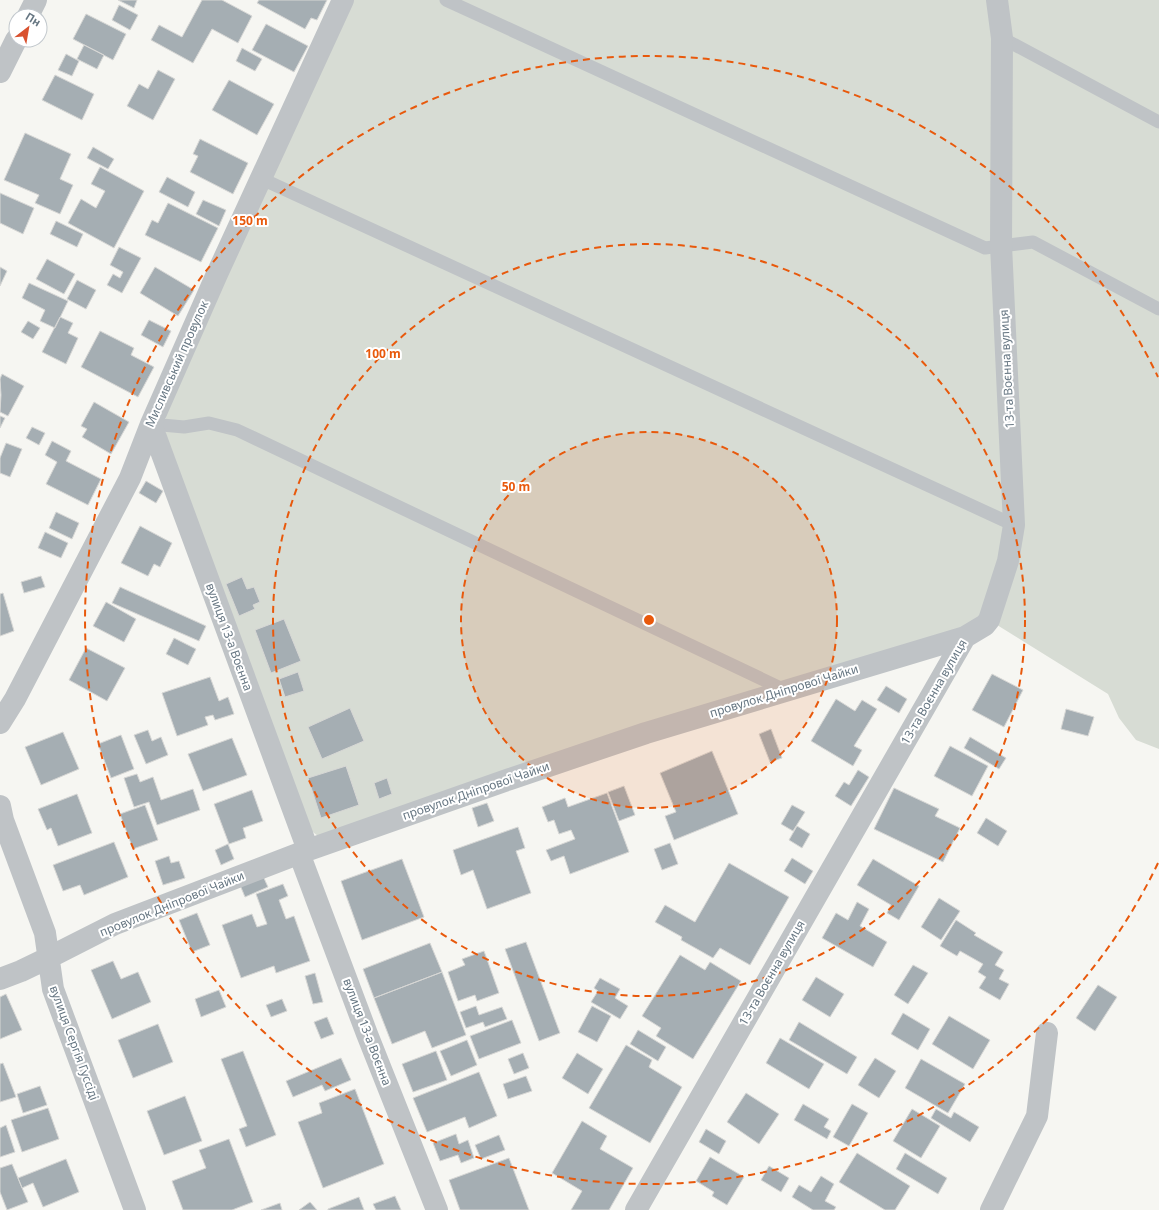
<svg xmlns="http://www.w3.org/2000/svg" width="1159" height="1210" font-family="'Noto Sans',sans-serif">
	<rect width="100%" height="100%" fill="#f6f6f2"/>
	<!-- green -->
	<path fill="#d7dcd4" d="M351,0h808v749l-23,-9 -17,-22 -11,-24 -119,-74 -671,216 -13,-10 -140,-378 1,-42z"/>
	<!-- building -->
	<path fill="#a5aeb3" stroke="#d7d7d5" d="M118,0h19l-3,8z
		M202,0h20l30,16 -14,27 -26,-14 -19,34 -42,-23 8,-15 23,12z
		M259,0h68l-10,20 -6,-2 -6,11 -48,-26z
		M119,5l19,10 -8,15 -18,-10z
		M86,14l40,20 -13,26 -40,-21z
		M266,24l42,22 -14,26 -42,-22z
		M84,45l20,10 -7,14 -20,-10z
		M242,48l20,11 -7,12 -19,-10z
		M66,54l13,7 -7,15 -14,-6z
		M158,70l17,9 -22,41 -26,-14 12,-22 9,5z
		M55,75l39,19 -12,26 -40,-20z
		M229,80l45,24 -17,31 -45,-25z
		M25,133l46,21 -11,25 13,6 -13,29 -25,-11 4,-8 -35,-15z
		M200,139l48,24 -15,31 -43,-22 8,-16 -5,-2z
		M93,147l21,12 -6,10 -21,-11z
		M100,167l44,24 -30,57 -46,-25 13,-24 15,9 9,-17 -14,-7z
		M167,177l28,15 -7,15 -29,-15z
		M0,193l34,15 -11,26 -23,-11z
		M203,200l23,10 -7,16 -23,-12z
		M168,203l50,25 -17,34 -56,-27 7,-15 6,3z
		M56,221l27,13 -6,13 -27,-13z
		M119,247l22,11 -19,35 -15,-8 6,-11 7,4 3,-6 -13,-7z
		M47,259l28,15 -11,20 -28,-15z
		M0,267l7,4 -7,15z
		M155,267l39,23 -16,26 -38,-23z
		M77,280l19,10 -10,19 -19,-10z
		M29,283l39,18 -13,27 -15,-7 5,-11 -23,-12z
		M60,317l13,6 -5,10 10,5 -12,26 -24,-12z
		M149,320l22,11 -8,16 -22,-12z
		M28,321l12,7 -7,11 -12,-7z
		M100,331l34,17 -3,7 23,12 -16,30 -57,-30z
		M2,374l22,12 -16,30 -8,-4 1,-17 -1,-16z
		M94,402l35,20 -18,32 -29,-17 5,-8 -6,-3z
		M0,416l5,2 -5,10z
		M32,427l13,6 -6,12 -13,-7z
		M52,441l19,10 -5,10 35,18 -13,26 -42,-21 11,-22 -12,-7z
		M6,443l16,6 -12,28 -10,-4v-15z
		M146,481l17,10 -7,12 -17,-10z
		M56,512l23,11 -7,16 -23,-11z
		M140,526l32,17 -12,24 -6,-3 -6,12 -27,-13z
		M45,532l23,11 -7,15 -23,-10z
		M41,576l4,11 -21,6 -3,-11z
		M242,577l5,12 7,-2 6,15 -7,3 2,4 -16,7 -13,-32z
		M120,587l86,39 -7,15 -87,-38z
		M3,593l11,38 -14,5v-42z
		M106,602l30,17 -12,23 -31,-16z
		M284,619l17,42 -30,12 -16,-43z
		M174,638l22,11 -8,16 -22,-11z
		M86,648l39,20 -18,33 -38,-21z
		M298,672l6,19 -19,6 -6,-18z
		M992,674l31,16 -19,37 -32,-17z
		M210,677l9,24 9,-4 6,17 -19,6 -2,-5 -8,2 3,8 -31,11 -15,-43z
		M886,686l21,13 -8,14 -22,-13z
		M836,699l19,12 7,-11 15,9 -23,37 8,4 -9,16 -42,-25z
		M350,708l14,33 -42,18 -14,-32z
		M1066,709l28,8 -6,19 -27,-7z
		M771,729l11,29 -12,4 -11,-28z
		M148,730l4,11 9,-4 7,18 -22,9 -12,-29z
		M63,732l16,37 -38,16 -16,-38z
		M121,735l13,34 -23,9 -13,-34z
		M970,737l36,21 -7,11 -35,-21z
		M232,738l15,37 -44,16 -15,-37z
		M950,746l38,20 -16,30 -38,-20z
		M712,751l26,63 -64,26 -9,-24 11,-4 -16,-39z
		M346,766l13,39 -38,13 -13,-40z
		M858,770l11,7 -18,29 -16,-10 9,-14 5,3z
		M137,774l3,8 13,-5 8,23 32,-11 7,21 -43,15 -8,-23 -15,5 -10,-29z
		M387,778l5,16 -13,5 -5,-16z
		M624,786l11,29 -16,6 -11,-29z
		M894,788l45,21 -4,7 25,12 -17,34 -69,-33z
		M252,790l11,31 -20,7 3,10 -17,6 -15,-40z
		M607,793l22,59 -59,22 -6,-18 -13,5 -5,-11 29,-11 -4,-9 -12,4 -5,-14 -6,2 -6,-15 23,-9 3,9z
		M77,794l15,39 -34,13 -7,-18 -4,2 -9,-21z
		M487,803l7,18 -16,6 -6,-19z
		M145,805l13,35 -25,9 -13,-35z
		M792,805l13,7 -12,19 -12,-7z
		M986,818l21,13 -9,15 -21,-13z
		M797,826l13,8 -8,14 -13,-8z
		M518,827l7,21 -9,3 15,42 -44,16 -14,-39 -12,5 -8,-25z
		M114,842l14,35 -44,18 -4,-10 -17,6 -10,-26z
		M670,843l8,21 -16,6 -8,-21z
		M228,844l6,15 -13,6 -6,-15z
		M169,856l2,7 8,-2 6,17 -22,7 -8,-24z
		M792,858l21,13 -8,13 -21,-13z
		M402,859l22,58 -62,23 -21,-59z
		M873,859l46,27 -20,34 -12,-7 4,-8 -34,-20z
		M729,863l60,34 -39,68 -30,-17 -7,10 -32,-18 1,-3 -27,-15 10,-17 30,17z
		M263,876l5,11 -23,10 -5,-12z
		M283,884l5,12 -9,4 7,19 8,-3 16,45 -34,12 -2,-7 -33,12 -19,-53 30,-11 5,13 10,-3 -11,-30z
		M939,898l21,13 -19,29 -20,-13z
		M857,902l12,7 -9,17 27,16 -14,25 -51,-29 14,-25 12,7z
		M197,913l13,32 -18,7 -13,-32z
		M956,920l20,13 -2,2 29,17 -8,13 9,5 -5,9 10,5 -9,16 -21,-12 7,-11 -8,-5 5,-8 -23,-13 -3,5 -17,-10z
		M526,942l34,91 -21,8 -34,-92z
		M430,943l12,29 -68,26 -11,-29z
		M484,951l15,42 -22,8 -2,-6 -17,6 -10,-29 17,-7 -3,-6z
		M680,955l25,15 5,-8 31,19 -48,78 -37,-23 5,-8 -19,-12z
		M113,961l8,18 17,-7 13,30 -39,17 -21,-49z
		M913,965l15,8 -20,31 -14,-9z
		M442,972l24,63 -34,13 -7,-17 -33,13 -18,-46z
		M315,973l8,29 -10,2 -8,-28z
		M816,977l28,17 -14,23 -28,-17z
		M600,978l20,11 -5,9 13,8 -8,13 -29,-17 7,-11 -4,-3z
		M1098,985l19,12 -22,34 -19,-13z
		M219,990l7,17 -25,10 -6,-18z
		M6,994l16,36 -22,9v-42z
		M282,999l5,12 -16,6 -5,-12z
		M476,1006l3,9 23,-8 5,12 -22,8 -2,-5 -17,6 -6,-16z
		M592,1006l19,10 -14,26 -19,-10z
		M903,1013l27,16 -12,21 -27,-16z
		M949,1016l41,24 -17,29 -41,-25z
		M327,1017l7,17 -13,5 -7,-17z
		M512,1020l9,23 -42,16 -9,-23z
		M799,1022l58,35 -10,17 -58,-34z
		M158,1024l15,38 -40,16 -15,-38z
		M638,1030l28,17 -8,14 -28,-17z
		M780,1038l44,26 -15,25 -43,-26z
		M467,1040l10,25 -26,11 -11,-25z
		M626,1045l26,15 -3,7 33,20 -32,56 -61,-35z
		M243,1051l33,84 -30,12 -7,-18 8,-3 -26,-67z
		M436,1051l11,29 -34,12 -11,-28z
		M523,1053l6,15 -15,6 -6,-15z
		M577,1053l26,16 -15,25 -26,-16z
		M341,1058l10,22 -26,11 -3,-6 -29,12 -7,-16z
		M875,1058l21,13 -17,27 -21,-13z
		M921,1059l44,25 -17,29 -43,-25z
		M3,1063l13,34 -16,5v-38z
		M479,1072l18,44 -28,12 -4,-11 -38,15 -14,-34z
		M526,1076l6,15 -24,8 -5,-15z
		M40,1086l7,19 -24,8 -6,-19z
		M355,1089l29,75 -61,24 -25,-66 24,-9 -3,-10z
		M746,1093l33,21 -20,30 -32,-22z
		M185,1096l17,45 -38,14 -17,-44z
		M803,1104l26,15 -5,8 7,4 -4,8 -33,-19z
		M852,1104l16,9 -19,33 -16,-9z
		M48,1108l11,31 -37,13 -11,-32z
		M912,1109l28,17 -19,32 -28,-17z
		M936,1109l15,9 3,-6 25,15 -9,15 -39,-24z
		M582,1121l25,15 -7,13 33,19 -24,42h-38l11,-19 -30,-18z
		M6,1125l9,27 -15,5v-29z
		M706,1129l20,12 -7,13 -20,-12z
		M456,1134l3,10 9,-4 6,18 -13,5 -3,-8 -18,6 -7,-18z
		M499,1135l6,15 -24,9 -6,-14z
		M229,1139l24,63 -21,8h-49l-11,-29 34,-13 -7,-18z
		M857,1153l53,33 -15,24h-10l-46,-28z
		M905,1153l42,25 -9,16 -42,-25z
		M710,1157l34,20 -17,28 -15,-9 2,-4 -18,-11z
		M509,1158l20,52h-69l-11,-30z
		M66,1159l13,33 -36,15 -10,-24 -11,5 -4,-10z
		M12,1164l16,38 -21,8 -7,-18v-24z
		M769,1166l20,12 -8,14 -20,-12z
		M821,1176l13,8 -9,17 11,6 -2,3h-21l-21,-13 7,-12 12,7z
		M395,1196l6,14h-25l-3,-6z
		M359,1197l5,13h-36v-1z
		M310,1202l7,8h-18z
		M280,1203l2,7h-21z"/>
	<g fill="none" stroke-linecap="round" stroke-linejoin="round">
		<!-- service -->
		<path stroke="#bfc3c6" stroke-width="13" d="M446,0l539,248 48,-6 126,67
			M1002,38l157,84
			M262,179l752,346
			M151,424l33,3 25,-4 28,7 548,260"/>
		<!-- minor -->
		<path stroke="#bfc3c6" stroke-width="22" d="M28,16l8,-16
			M0,72l16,-32
			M151,424l157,426
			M0,723l15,-24 115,-221 21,-54 66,-150 126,-274
			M0,806l3,14 42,113 8,56 82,221
			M299,853l68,181 70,176
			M0,979l21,-8 27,-13 67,-34 193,-74 202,-71 136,-46 319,-96
			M636,1210l329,-573 20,-12 4,-5 19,-59 6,-36 -13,-280 1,-207 -5,-38
			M991,1210l46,-94 10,-83"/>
	</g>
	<!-- distance rings -->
	<circle cx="649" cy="620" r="188" fill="#e8590c" fill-opacity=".12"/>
	<g fill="none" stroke="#e8590c" stroke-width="2" stroke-dasharray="7 5">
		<circle cx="649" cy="620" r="188"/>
		<circle cx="649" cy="620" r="376"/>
		<path d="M1158 863A564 564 0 1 1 1158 377"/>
	</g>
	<g text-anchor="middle" stroke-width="4" stroke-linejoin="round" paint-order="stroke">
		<!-- street labels -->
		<g font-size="12" fill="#667682" stroke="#fff">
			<text transform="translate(177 364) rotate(-66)" y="4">Мисливський провулок</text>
			<text transform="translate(1007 369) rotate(-93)" y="4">13-та Воєнна вулиця</text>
			<text transform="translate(229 637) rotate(70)" y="4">вулиця 13-а Воєнна</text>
			<text transform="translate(784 691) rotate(-17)" y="4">провулок Дніпрової Чайки</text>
			<text transform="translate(934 692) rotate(-60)" y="4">13-та Воєнна вулиця</text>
			<text transform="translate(476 791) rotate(-19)" y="4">провулок Дніпрової Чайки</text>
			<text transform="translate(172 904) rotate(-22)" y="4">провулок Дніпрової Чайки</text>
			<text transform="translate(772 973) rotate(-60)" y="4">13-та Воєнна вулиця</text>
			<text transform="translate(367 1032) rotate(69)" y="4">вулиця 13-а Воєнна</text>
			<text transform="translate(74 1043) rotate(70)" y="4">вулиця Сергія Гуссіді</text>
		</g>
	</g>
	<circle cx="649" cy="620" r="6" fill="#e8590c" stroke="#fff" stroke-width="2"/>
	<g font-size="12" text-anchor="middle" font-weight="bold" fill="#e8590c" stroke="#fff" stroke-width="4" stroke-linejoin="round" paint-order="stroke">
		<text x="250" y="225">150 m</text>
		<text x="383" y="358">100 m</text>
		<text x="516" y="491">50 m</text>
	</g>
	<!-- north arrow -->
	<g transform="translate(28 28) rotate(31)"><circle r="19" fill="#ffffff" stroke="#c2c8cd"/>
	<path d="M0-3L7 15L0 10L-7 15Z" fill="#d9512f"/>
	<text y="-6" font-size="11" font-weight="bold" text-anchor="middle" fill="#667682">Пн</text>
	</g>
</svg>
